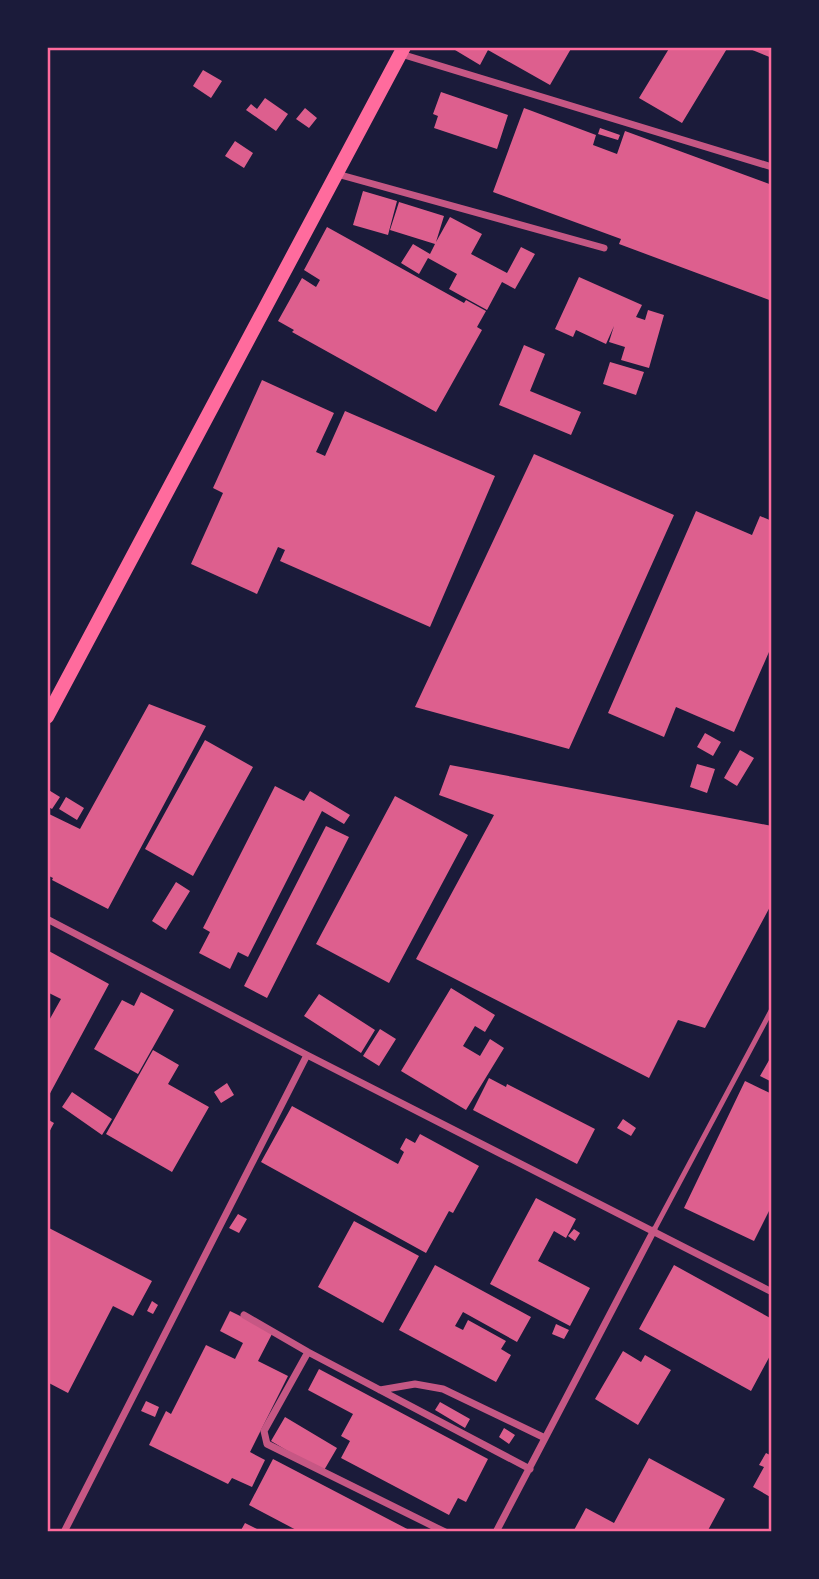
<svg xmlns="http://www.w3.org/2000/svg" width="819" height="1579" font-family="Poppins,sans-serif">
	<rect width="100%" height="100%" fill="#1b1b3a"/>
	<!-- building -->
	<path fill="#dd5f8e" d="M450,47h122l-22,38 -62,-35 -8,15z
		M670,47h58l-46,76 -43,-25z
		M745,47h27v11z
		M203,70l19,11 -11,17 -18,-12z
		M441,92l67,23 -11,34 -63,-21 4,-12 -5,-2z
		M265,98l23,16 -12,17 -30,-21 5,-6 6,5z
		M305,108l12,10 -8,10 -13,-9z
		M524,108l72,27 -3,10 24,9 8,-23 147,54v116l-153,-57 2,-5 -128,-47z
		M600,128l20,7 -2,5 -20,-6z
		M235,141l18,12 -9,15 -19,-12z
		M363,191l34,10 -9,34 -35,-10z
		M399,202l45,14 -8,26 14,-25 32,17 -11,20 36,19 14,-26 14,7 -20,35 -13,-7 -15,28 -38,-21 8,-15 -29,-16 -9,16 -18,-11 12,-19 17,10 5,-10 -45,-14z
		M327,227l137,76 2,-3 20,11 -9,16 5,3 -46,82 -144,-80 2,-2 -16,-9 24,-43 14,9 4,-7 -16,-10z
		M579,277l63,28 -6,12 9,3 3,-10 16,5 -15,53 -28,-8 4,-13 -16,-5 5,-16 -8,18 -30,-14 -3,7 -18,-8z
		M524,345l21,9 -15,37 51,21 -10,23 -72,-30z
		M610,362l34,10 -8,23 -33,-11z
		M262,380l72,33 -18,39 9,4 20,-45 150,65 -65,151 -150,-66 5,-11 -7,-3 -21,47 -66,-30 32,-71 -10,-5z
		M534,454l140,61 -105,234 -154,-42z
		M696,511l56,24 8,-19 12,5v124l-38,87 -58,-25 -12,30 -56,-24z
		M149,704l57,22 -98,183 -56,-29 1,-2 -6,-3v-62l33,16z
		M705,733l16,9 -8,14 -16,-9z
		M205,740l48,27 -60,109 -48,-27z
		M740,750l14,8 -17,28 -13,-8z
		M697,764l18,5 -8,24 -17,-6z
		M450,765l322,61v77l-67,125 -27,-8 -29,58 -233,-119 78,-144 -55,-20z
		M275,786l29,15 6,-10 40,24 -6,9 -22,-13 -74,146 -10,-5 -8,17 -31,-16 11,-21 -7,-4z
		M47,789l13,8 -8,12 -5,-3z
		M395,796l73,39 -79,148 -73,-39z
		M66,797l18,11 -7,12 -18,-11z
		M326,826l23,11 -82,161 -23,-12z
		M176,882l14,9 -24,39 -14,-9z
		M47,950l62,34 -62,115v-75l14,-25 -14,-7z
		M451,988l44,27 -10,17 -10,-6 -12,20 17,10 10,-17 14,9 -38,62 -65,-39z
		M141,992l33,18 -36,64 -44,-25 28,-49 12,6z
		M319,994l56,36 -14,23 -57,-37z
		M380,1029l16,10 -17,27 -16,-10z
		M153,1050l26,15 -11,19 41,23 -37,65 -66,-38z
		M772,1055v27l-12,-6z
		M489,1078l17,9 1,-3 88,45 -18,35 -104,-54z
		M745,1081l27,13v111l-18,36 -70,-33z
		M227,1083l7,12 -13,8 -7,-11z
		M72,1092l40,27 -10,16 -40,-28z
		M292,1106l106,58 6,-12 -4,-3 6,-11 9,5 5,-9 59,32 -26,47 -4,-2 -23,42 -165,-91z
		M47,1119l7,4 -7,13z
		M623,1119l13,9 -5,8 -14,-8z
		M536,1198l40,21 -10,19 -12,-7 -16,30 52,27 -20,38 -80,-42z
		M238,1214l9,5 -8,14 -10,-5z
		M354,1221l65,35 -36,67 -65,-36z
		M47,1227l105,54 -19,35 -20,-10 -45,87 -21,-11z
		M574,1229l6,4 -5,8 -7,-5z
		M435,1265l96,52 -14,25 -54,-30 -8,14 8,4 5,-10 38,21 -5,8 10,6 -15,27 -97,-52z
		M674,1265l98,54v33l-21,39 -112,-62z
		M152,1301l6,4 -5,9 -6,-3z
		M230,1311l43,21 -15,29 30,15 -38,76 15,8 -13,27 -20,-9 -4,6 -79,-39 17,-34 5,3 35,-69 29,14 8,-16 -23,-12z
		M556,1324l13,6 -5,9 -12,-5z
		M623,1351l18,11 4,-7 26,15 -33,55 -43,-26z
		M319,1369l169,90 -22,43 -8,-4 -9,17 -108,-57 9,-17 -9,-5 12,-22 -45,-24z
		M146,1401l13,6 -4,10 -14,-6z
		M440,1402l30,17 -5,9 -30,-18z
		M285,1417l52,31 -14,24 -52,-31z
		M504,1428l11,7 -6,9 -10,-7z
		M766,1453l6,3v42l-19,-11 11,-20 -5,-2z
		M649,1458l76,41 -18,33h-134l13,-24 28,15z
		M273,1459l140,73h-113l-51,-27z
		M245,1523l18,9h-23z"/>
	<g fill="none" stroke-linecap="round" stroke-linejoin="round">
		<!-- service -->
		<path stroke="#c65784" stroke-width="5" d="M654,1230l118,-221"/>
		<!-- minor -->
		<path stroke="#c65784" stroke-width="7" d="M401,54l371,113
			M337,174l267,74
			M47,919l260,136 465,237
			M244,1315l64,37 222,117
			M308,1352l-44,79 3,13 178,88
			M380,1390l35,-6 28,5 102,49
			M64,1532l243,-477
			M496,1532l158,-302"/>
		<!-- secondary -->
		<path stroke="#ff6b9d" stroke-width="14" d="M47,717l357,-670"/>
	</g>
	<!-- border -->
	<rect width="819" height="1579" fill="none" stroke="#1b1b3a" stroke-width="98"/>
	<rect x="49" y="49" width="721" height="1481" fill="none" stroke="#ff6b9d" stroke-width="2.5"/>
</svg>
